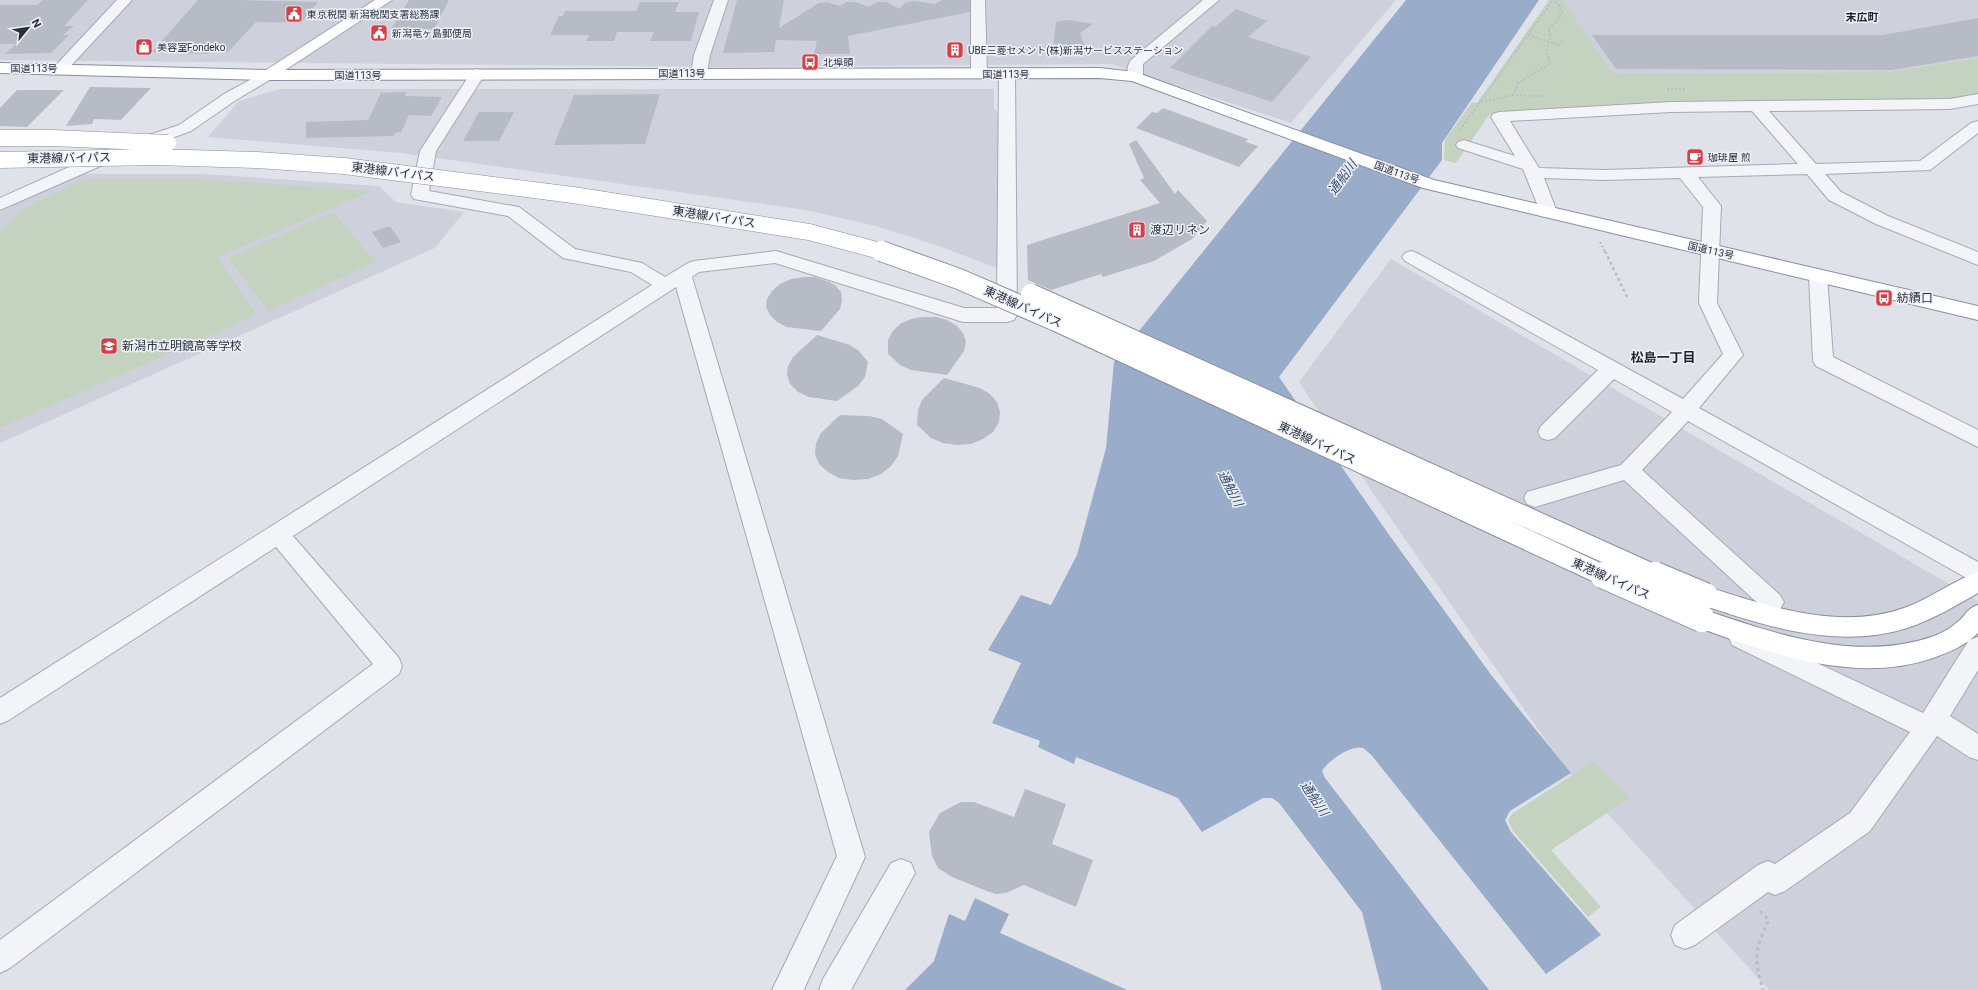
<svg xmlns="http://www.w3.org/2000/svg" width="1978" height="990" font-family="Roboto,'Noto Sans JP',sans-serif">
	<rect width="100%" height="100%" fill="#e0e2e9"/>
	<!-- built -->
	<path fill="#ced1db" d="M0,0h1396l-105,123 -180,-59 -396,3 -715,-7z
		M1563,0h415v58l-91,14 -276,1z
		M280,89h714v20l9,9 -1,152 -66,-25 -60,-19 -70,-16 -405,-57 -193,-16 31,-36z
		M77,174h126l176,12 17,16 68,10 -29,36 -435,195v-231z
		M1391,259l587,342v389h-209l-205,-224 -187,-267 -78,-117z"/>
	<!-- green -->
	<path fill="#c4d3c0" d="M1549,0h14l49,73 275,-1 91,-14v38l-36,6 -272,1 -173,9 -8,3 -33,48 -12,-3 1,-20 27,-38 5,1z
		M83,179h115l174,12 -155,66 40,58 -257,113v-196l25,-24z
		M333,212l43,50 -108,49 -40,-53z
		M1594,761l36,37 -79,52 50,57 -13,10 -75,-86 -5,-11 5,-7z"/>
	<!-- water -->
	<path fill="#99adca" d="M1406,0h133l-97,143v17l-163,217 113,162 100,137 79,97 -61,38 -5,9 6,12 90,103 -55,39 -173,-217c-3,-3 -7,-7 -10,-9 -12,-4 -35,13 -41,23l3,7 164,212h-107l-20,-78 -83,-109 -7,-5h-9l-61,34 -24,-34 -102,-41 -2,7 -36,-17 2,-6 -48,-18 29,-60 -33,-13 33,-55 30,10 26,-50 29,-107 8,-86z
		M975,898l34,16 -9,19 127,57h-222l29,-29 15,-47 16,7z"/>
	<!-- building -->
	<path fill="#b7bbc6" d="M43,0h45l-24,26h10l-11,9h6l-18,18 -46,1 11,-10h-16v-39h37z
		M198,0h41l79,2 -17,21 -45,-1 -28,30 -18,-1 -2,3 -56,-2z
		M409,0h40l-15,29h-43z
		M737,0h47l-5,28 40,-25 8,-1 13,4 6,-4h10l12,5 10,-5h9l12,7 6,-6 9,-2 21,3 7,-4h28v12l-122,24 2,18h-36l3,-13 -41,-1 -2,12 -51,1z
		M640,2h39l-4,10h24l-8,29h-41l4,-9h-37l-3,9h-28l3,-6h-39l9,-19h4l2,-5h71z
		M1236,9l31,12 -19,16 63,20 -39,45 -102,-34 42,-42 3,1z
		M1978,18v38l-87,14 -275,-1 -24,-34h291z
		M1069,20l24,4 -13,9 6,17 -16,5 -11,-2 -6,-4 3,-27z
		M90,87l61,1 -30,32 -27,-1 -2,5 -26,2z
		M17,90h47l-37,37 -27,-1v-18z
		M407,92l-3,4 38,1 -11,19 -22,-1 -8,17 -6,1 -2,3 -87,2v-16l62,-2 13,-27z
		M660,94l-15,50 -91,1 20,-50z
		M1163,108l85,31 -2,3 12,4 -19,21 -103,-39 16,-16 5,1z
		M479,112h35l-15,29h-36z
		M1136,140l39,54 3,-4 29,31 -15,18 -38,22 -51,16 -2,-3 -50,16 -23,-10 -1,-35 133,-42 -20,-23 4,-2 -15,-34z
		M390,226l11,16 -18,6 -11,-16z
		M804,277h11l14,5 6,3 6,7 1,9 -2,8 -19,22 -34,-4 -10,-5 -7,-7 -4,-8 1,-8 5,-8 8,-7 11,-5z
		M923,317h13l11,3 10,6 6,7 3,9 -2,9 -17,24 -36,-5 -11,-5 -12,-11v-14l4,-8 8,-8 11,-5z
		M817,335l33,10 9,6 9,11 -3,15 -7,9 -21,15 -28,-4 -11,-5 -8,-8 -3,-9 1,-9 5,-9z
		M944,378l36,10 10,6 7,8 3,10 -1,10 -6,10 -10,7 -12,5 -14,1 -14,-2 -12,-5 -14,-13 1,-15 4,-10z
		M840,415l29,1 13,3 21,15 -5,22 -7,10 -10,8 -13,5 -15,1 -14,-2 -11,-6 -9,-8 -4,-10 1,-11 5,-10z
		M1025,789l41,15 -14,40 41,16 -17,47 -52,-22 -18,8 -10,1 -9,-3 -35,-14 -14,-9 -6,-12 -3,-24 11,-19 21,-11h13l40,15z"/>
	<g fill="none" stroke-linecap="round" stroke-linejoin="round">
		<defs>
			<path id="minor" d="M117,0h15l-66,71h-10l-3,-3 3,-3z
				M714,0h14l-18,55 -3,18 -3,3h-10l-3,-3 3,-18z
				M971,0h14l2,74 -3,3h-10l-3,-3z
				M1203,0h16l-76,64v13l-3,3h-10c-4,-5 -3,-15 1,-20z
				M477,69l5,2 3,3 -49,77 -7,40 90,16 56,42 67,14 23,14 23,-14 6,-2 82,-10 188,57h33l2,-234 3,-3h10l3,3 2,241 -3,5 -7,2h-44l-188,-59 -76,9 -7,5 173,580 -60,130 -1,3h-32l65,-134 -161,-569 -383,249 106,122 3,8 -3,8 -389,294 -10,5v-33l373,-276 -97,-117 -267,173 -9,4v-26l652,-413 -21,-13 -68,-14 -55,-42 -94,-17 -3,-4 9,-44 52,-80z
				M268,70l5,2 3,3 -3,3 -37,22 -45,31 -63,23 -128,56v-12l116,-52 63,-21 45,-31z
				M1978,94v10l-28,5 -181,2 47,53 104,-3 51,-38 7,-2v12l-48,37 -105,4 16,18 47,24 90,36v13l-102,-41 -47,-24 -22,-26 -109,3 23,29 -4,97 26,52 -44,53 279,154v21l-8,-3 -282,-159 -46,49 138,125 4,7 -4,7 -8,3 -8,-3 -140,-129 -89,27 -8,-3 -3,-6 3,-6 94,-27 51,-53 -58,-33 -59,59 -7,2 -7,-2 -3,-6 3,-6 57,-56 -193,-109 -3,-4 3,-4 6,-2 6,2 266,146 40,-45 -24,-51 4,-96 -23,-29 -76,2 -60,-2 13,34 -3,4 -6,1 -6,-1 -19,-47 -65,-21 -2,-3 2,-3 6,-2 6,2 45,14 -24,-39 2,-3 6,-2 172,-10 279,-3zM1752,111l46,53 -194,6 -65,-2 -29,-47 161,-9z
				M1818,270l7,2 2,4 6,81 145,73v17l-162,-81 -3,-5 -4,-85 2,-4z
				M1741,627l182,86 46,-73 9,-3v33l-28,46 28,18v26l-9,-3 -32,-21 -67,95 -85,60 -10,4 -7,-3 -73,53 -10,4 -10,-4 -4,-10 4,-10 83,-60 10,-4 7,3 75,-51 60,-81 -178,-87 -3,-7 3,-7z
				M901,859l10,4 4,10 -64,117h-32l4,-11 68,-116z"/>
			<path id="major" d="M375,0h17l-119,78h-10l-3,-3 3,-3z"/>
			<path id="highway" d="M0,63l268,7 832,-2 35,4 299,108 544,126v14l-555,-132 -291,-107 -32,-3 -832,2 -268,-7z
				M1978,572v21c-23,13 -46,27 -71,35 -70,22 -144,-2 -210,-25l-4,-7 4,-7 8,-3c62,20 135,45 199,22 26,-9 48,-27 74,-36z
				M1978,605v28c-13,13 -29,19 -45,25 -79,27 -164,-5 -239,-32l-4,-7 4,-7 8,-3c73,25 156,54 232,27 9,-3 19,-10 26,-16 7,-7 8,-12 18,-15z"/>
		</defs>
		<!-- minor casing -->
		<use href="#minor" stroke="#a5a9b3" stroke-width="2"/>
		<!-- major casing -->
		<use href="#major" stroke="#9fa6b5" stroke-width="2"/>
		<!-- highway casing -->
		<use href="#highway" stroke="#878ea0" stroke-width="2"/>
		<!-- path-far2 -->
		<path stroke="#b9bdc4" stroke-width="2" stroke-dasharray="2 2" stroke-linecap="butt" d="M1528,35l31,10 5,-5
			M1667,89h19
			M1513,95l6,-13 31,-18 -4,-14 5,-13 -3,-8 11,-11 3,-6 -4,-8 -5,-4
			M1481,102l32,-7 30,1
			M1460,130l93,-130
			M1600,242l5,10"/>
		<!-- path-far1 -->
		<path stroke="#b9bdc4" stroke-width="2.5" stroke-dasharray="3 3" stroke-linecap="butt" d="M1605,251l23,48"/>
		<!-- path -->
		<path stroke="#b9bdc4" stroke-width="3" stroke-dasharray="3.5 3.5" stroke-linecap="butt" d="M1760,911l9,9c-15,30 -15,38 -6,70"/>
		<!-- minor -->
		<use href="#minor" fill="#f2f4f7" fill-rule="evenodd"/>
		<!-- major -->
		<use href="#major" fill="#fff" fill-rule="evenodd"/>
		<!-- highway -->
		<use href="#highway" fill="#fff" fill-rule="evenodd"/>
		<defs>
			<path id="highway-bridge-far2" d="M0,138h53l115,5
				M0,160l155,-3 102,3 87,6 229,29 236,37 75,20"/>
			<path id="highway-bridge-far1" d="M881,251l78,28 97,42 549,255
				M1031,294l626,282"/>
			<path id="highway-bridge" d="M1603,575l99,44
				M1655,575l50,21"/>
		</defs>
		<!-- highway-bridge-far2 casing -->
		<use href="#highway-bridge-far2" stroke="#878ea0" stroke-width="17" stroke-linecap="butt"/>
		<!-- highway-bridge-far1 casing -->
		<use href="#highway-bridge-far1" stroke="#878ea0" stroke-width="22" stroke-linecap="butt"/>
		<!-- highway-bridge casing -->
		<use href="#highway-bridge" stroke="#878ea0" stroke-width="28" stroke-linecap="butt"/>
		<!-- highway-bridge-far2 -->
		<use href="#highway-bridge-far2" stroke="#fff" stroke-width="16"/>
		<!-- highway-bridge-far1 -->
		<use href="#highway-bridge-far1" stroke="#fff" stroke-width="20"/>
		<!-- highway-bridge -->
		<use href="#highway-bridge" stroke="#fff" stroke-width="26"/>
	</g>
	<!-- icons -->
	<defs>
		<symbol id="civic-square" viewBox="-11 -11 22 22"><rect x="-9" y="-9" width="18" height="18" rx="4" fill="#d2414a" stroke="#eff2f7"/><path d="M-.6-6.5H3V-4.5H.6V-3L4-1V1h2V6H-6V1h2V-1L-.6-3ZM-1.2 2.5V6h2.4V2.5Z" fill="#fff"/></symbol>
		<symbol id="shop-square" viewBox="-11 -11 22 22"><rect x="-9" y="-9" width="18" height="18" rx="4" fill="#d2414a" stroke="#eff2f7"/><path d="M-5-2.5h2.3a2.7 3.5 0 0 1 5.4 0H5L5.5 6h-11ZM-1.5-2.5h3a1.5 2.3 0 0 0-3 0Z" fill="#fff"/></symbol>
		<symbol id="building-square" viewBox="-11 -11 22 22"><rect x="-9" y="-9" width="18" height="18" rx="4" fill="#d2414a" stroke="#eff2f7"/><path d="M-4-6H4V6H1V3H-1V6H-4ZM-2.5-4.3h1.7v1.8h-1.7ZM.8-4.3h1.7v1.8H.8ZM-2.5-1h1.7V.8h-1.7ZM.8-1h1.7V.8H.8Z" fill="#fff"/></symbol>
		<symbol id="bus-square" viewBox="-11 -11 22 22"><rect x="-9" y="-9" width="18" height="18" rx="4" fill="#d2414a" stroke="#eff2f7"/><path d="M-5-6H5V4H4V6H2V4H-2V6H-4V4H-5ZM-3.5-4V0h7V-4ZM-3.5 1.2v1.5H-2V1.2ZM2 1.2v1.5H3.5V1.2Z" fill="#fff"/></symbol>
		<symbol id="cafe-square" viewBox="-11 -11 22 22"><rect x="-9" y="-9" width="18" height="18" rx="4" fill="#d2414a" stroke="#eff2f7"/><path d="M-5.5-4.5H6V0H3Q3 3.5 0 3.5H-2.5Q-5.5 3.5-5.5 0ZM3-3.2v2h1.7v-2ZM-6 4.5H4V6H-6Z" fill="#fff"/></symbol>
		<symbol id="school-square" viewBox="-11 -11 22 22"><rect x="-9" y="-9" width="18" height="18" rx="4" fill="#d2414a" stroke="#eff2f7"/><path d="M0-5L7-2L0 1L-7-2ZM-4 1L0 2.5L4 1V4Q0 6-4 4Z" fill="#fff"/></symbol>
	</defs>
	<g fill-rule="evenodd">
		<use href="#civic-square" x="284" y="4" width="20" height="20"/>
		<use href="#civic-square" x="369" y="23" width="20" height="20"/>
		<use href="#shop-square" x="134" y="37" width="20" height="20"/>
		<use href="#building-square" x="945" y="40" width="20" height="20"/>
		<use href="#bus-square" x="800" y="52" width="20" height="20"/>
		<use href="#cafe-square" x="1685" y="147" width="20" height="20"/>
		<use href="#building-square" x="1127" y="220" width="20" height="20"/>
		<use href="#bus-square" x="1874" y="288" width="20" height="20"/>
		<use href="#school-square" x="99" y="336" width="20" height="20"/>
	</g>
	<g text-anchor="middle" stroke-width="3" stroke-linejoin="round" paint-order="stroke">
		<!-- far-poi labels -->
		<g font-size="10" fill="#282f41" stroke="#eff2f7" text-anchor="start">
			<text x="307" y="18">東京税関 新潟税関支署総務課</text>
			<text x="392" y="37">新潟竜ヶ島郵便局</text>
			<text x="157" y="51">美容室Fondeko</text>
			<text x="968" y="54">UBE三菱セメント(株)新潟サービスステーション</text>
			<text x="823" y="66">北埠頭</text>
			<text x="1708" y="161">珈琲屋 煎</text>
		</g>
		<!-- far-street labels -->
		<g font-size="10" fill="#282f41" stroke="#eff2f7">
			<text x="34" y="72">国道113号</text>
			<text x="682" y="77">国道113号</text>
			<text x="1006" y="78">国道113号</text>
			<text x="358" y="79">国道113号</text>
			<text transform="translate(1397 172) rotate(20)" y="4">国道113号</text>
			<text transform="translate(1711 250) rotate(13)" y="4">国道113号</text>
		</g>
		<!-- far-neighbourhood labels -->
		<g font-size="11" font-weight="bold" fill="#1a2032" stroke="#eff2f7">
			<text x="1862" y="21">末広町</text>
		</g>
		<!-- street labels -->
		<g font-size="12" fill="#282f41" stroke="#eff2f7">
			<text transform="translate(69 158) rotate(-1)" y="4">東港線バイパス</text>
			<text transform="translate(393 172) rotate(7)" y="4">東港線バイパス</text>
			<text transform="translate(714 217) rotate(9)" y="4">東港線バイパス</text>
			<text transform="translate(1023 307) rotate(24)" y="4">東港線バイパス</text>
			<text transform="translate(1317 443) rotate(25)" y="4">東港線バイパス</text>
			<text transform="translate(1611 579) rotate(24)" y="4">東港線バイパス</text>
		</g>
		<!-- poi labels -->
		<g font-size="12" fill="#282f41" stroke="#eff2f7" text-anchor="start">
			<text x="1150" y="234">渡辺リネン</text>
			<text x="1897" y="302">紡績口</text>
			<text x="122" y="350">新潟市立明鏡高等学校</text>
		</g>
		<!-- water labels -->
		<g font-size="13" font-style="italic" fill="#314976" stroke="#eff2f7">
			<text transform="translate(1342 177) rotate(-54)" y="5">通船川</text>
			<text transform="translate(1231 488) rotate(63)" y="5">通船川</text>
			<text transform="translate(1315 798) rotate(56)" y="5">通船川</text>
		</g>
		<!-- neighbourhood labels -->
		<g font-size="13" font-weight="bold" fill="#1a2032" stroke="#eff2f7">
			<text x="1663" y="362">松島一丁目</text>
		</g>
	</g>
	<!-- north arrow -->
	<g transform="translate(28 28) rotate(61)" stroke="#eff2f7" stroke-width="3" paint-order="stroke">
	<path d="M0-3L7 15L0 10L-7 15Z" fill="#282f41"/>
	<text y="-6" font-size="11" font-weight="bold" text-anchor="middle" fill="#282f41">N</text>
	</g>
</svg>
